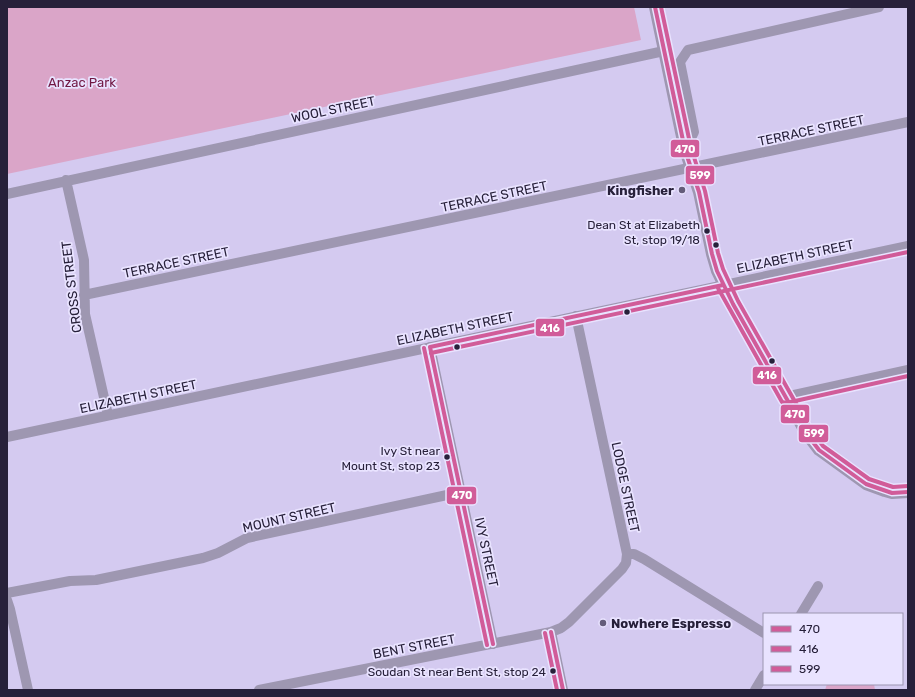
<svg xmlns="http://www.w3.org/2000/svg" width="915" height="697" font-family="Rubik,sans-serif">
	<rect width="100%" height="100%" fill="#d4caf0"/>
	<!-- green -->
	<path fill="#daa5c8" d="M7,7h627l7,33 -634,134z
		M827,684h47l1,6h-50z"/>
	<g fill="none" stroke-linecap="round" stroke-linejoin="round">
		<!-- minor -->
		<path stroke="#9e97b1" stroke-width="10" d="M685,150l9,-18 -14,-70 8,-12 191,-43
			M66,180l18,80 1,54 23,101
			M7,194l657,-143
			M84,295l824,-173
			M430,347l63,297
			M785,397l123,-27
			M7,437l901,-191
			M627,554h7l10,5 120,74
			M7,593l63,-12 26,-1 107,-22 15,-5 29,-15 214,-46
			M7,600l3,9 18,81
			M801,614l17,-28
			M551,632l12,58
			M259,690l292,-58 10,-4 8,-6 53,-53 4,-6 1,-9 -51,-238
			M755,690l9,-15"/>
		<!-- tertiary -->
		<path stroke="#9e97b1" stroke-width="12" d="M655,7l26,125 4,18 14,42 13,62 5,17 16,33 73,129 13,17 47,34 19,7 7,2 16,-1"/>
		<defs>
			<path id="bus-1" d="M655,7l30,143 14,42 13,62 5,17 16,33 73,129 13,17 47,34 26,9 16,-1
				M430,347l63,297
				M430,347l293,-62
				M551,632l12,58"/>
			<path id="bus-2" d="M718,288l64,114 4,1 122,-27
				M424,348l63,297
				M431,353l477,-101
				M545,633l12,57"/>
			<path id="bus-3" d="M661,7l30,141 14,43 13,62 5,16 15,32 73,129 12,16 46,33 24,8 15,-1"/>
		</defs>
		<!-- bus-1 casing -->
		<use href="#bus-1" stroke="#e9e3ff" stroke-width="7"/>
		<!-- bus-2 casing -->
		<use href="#bus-2" stroke="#e9e3ff" stroke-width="7"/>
		<!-- bus-3 casing -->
		<use href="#bus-3" stroke="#e9e3ff" stroke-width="7"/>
		<!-- bus-1 -->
		<use href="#bus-1" stroke="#d15c99" stroke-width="4"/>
		<!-- bus-2 -->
		<use href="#bus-2" stroke="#d15c99" stroke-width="4"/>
		<!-- bus-3 -->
		<use href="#bus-3" stroke="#d15c99" stroke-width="4"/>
	</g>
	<!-- markers -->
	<g fill="#645c7a" stroke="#e9e3ff" stroke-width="1.5">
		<circle cx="682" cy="190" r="4"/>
		<circle cx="603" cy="623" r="4"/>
	</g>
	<g fill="#27203a" stroke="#e9e3ff" stroke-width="1.5">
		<circle cx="707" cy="231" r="3.5"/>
		<circle cx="716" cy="245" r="3.5"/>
		<circle cx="627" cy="312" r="3.5"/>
		<circle cx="457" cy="347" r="3.5"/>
		<circle cx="772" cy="361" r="3.5"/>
		<circle cx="447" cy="457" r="3.5"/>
		<circle cx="553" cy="671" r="3.5"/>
	</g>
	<g text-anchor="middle" stroke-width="3.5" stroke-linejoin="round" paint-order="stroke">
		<!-- bus labels -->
		<g font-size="12" fill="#27203a" stroke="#e9e3ff" text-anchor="end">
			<text x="700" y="229">Dean St at Elizabeth<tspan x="700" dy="15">St, stop 19/18</tspan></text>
			<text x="440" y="455">Ivy St near<tspan x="440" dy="15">Mount St, stop 23</tspan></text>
			<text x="546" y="676">Soudan St near Bent St, stop 24</text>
		</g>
		<!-- park labels -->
		<g font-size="13" fill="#711743" stroke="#e9e3ff">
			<text x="82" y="87">Anzac Park</text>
		</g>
		<!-- street labels -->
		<g font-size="13" fill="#27203a" stroke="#e9e3ff">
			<text transform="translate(333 109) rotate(-12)" y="5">WOOL STREET</text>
			<text transform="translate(811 130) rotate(-12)" y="5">TERRACE STREET</text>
			<text transform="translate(494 196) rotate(-12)" y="5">TERRACE STREET</text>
			<text transform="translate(795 256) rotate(-12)" y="5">ELIZABETH STREET</text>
			<text transform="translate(176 262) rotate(-12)" y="5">TERRACE STREET</text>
			<text transform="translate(71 287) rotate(-97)" y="5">CROSS STREET</text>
			<text transform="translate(455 328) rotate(-12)" y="5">ELIZABETH STREET</text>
			<text transform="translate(138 396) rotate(-12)" y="5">ELIZABETH STREET</text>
			<text transform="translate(626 487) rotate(78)" y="5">LODGE STREET</text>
			<text transform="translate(289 517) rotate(-13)" y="5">MOUNT STREET</text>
			<text transform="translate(487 552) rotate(78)" y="5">IVY STREET</text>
			<text transform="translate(414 646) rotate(-11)" y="5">BENT STREET</text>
		</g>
		<!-- poi labels -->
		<g font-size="13" font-weight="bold" fill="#27203a" stroke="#e9e3ff" text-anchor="end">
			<text x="674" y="195">Kingfisher</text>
			<text x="611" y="628" text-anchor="start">Nowhere Espresso</text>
		</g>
	</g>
	<g stroke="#e9e3ff" stroke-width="1.5">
		<rect x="670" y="139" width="30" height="19" rx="4" fill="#d15c99"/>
		<rect x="685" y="165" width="30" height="20" rx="4" fill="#d15c99"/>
		<rect x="535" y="318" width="30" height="19" rx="4" fill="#d15c99"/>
		<rect x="752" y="366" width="30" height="19" rx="4" fill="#d15c99"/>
		<rect x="780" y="404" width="30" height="20" rx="4" fill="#d15c99"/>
		<rect x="798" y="424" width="31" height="19" rx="4" fill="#d15c99"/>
		<rect x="446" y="486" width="31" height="19" rx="4" fill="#d15c99"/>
	</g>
	<g font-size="11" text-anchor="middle" font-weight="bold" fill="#fff">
		<text x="685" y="153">470</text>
		<text x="700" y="179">599</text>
		<text x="550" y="332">416</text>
		<text x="767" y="379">416</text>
		<text x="795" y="418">470</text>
		<text x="814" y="437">599</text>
		<text x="462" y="499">470</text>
	</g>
	<!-- border -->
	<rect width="915" height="697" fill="none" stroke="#27203a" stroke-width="16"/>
	<!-- legend -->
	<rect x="763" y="613" width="140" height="72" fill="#e9e3ff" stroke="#9b95b0"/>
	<rect x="771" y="626" width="20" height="6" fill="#d15c99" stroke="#9b95b0"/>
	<text x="799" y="633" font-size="12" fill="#27203a">470</text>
	<rect x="771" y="646" width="20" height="6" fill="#d15c99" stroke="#9b95b0"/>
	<text x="799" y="653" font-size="12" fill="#27203a">416</text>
	<rect x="771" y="666" width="20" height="6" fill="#d15c99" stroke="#9b95b0"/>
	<text x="799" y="673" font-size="12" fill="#27203a">599</text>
</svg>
